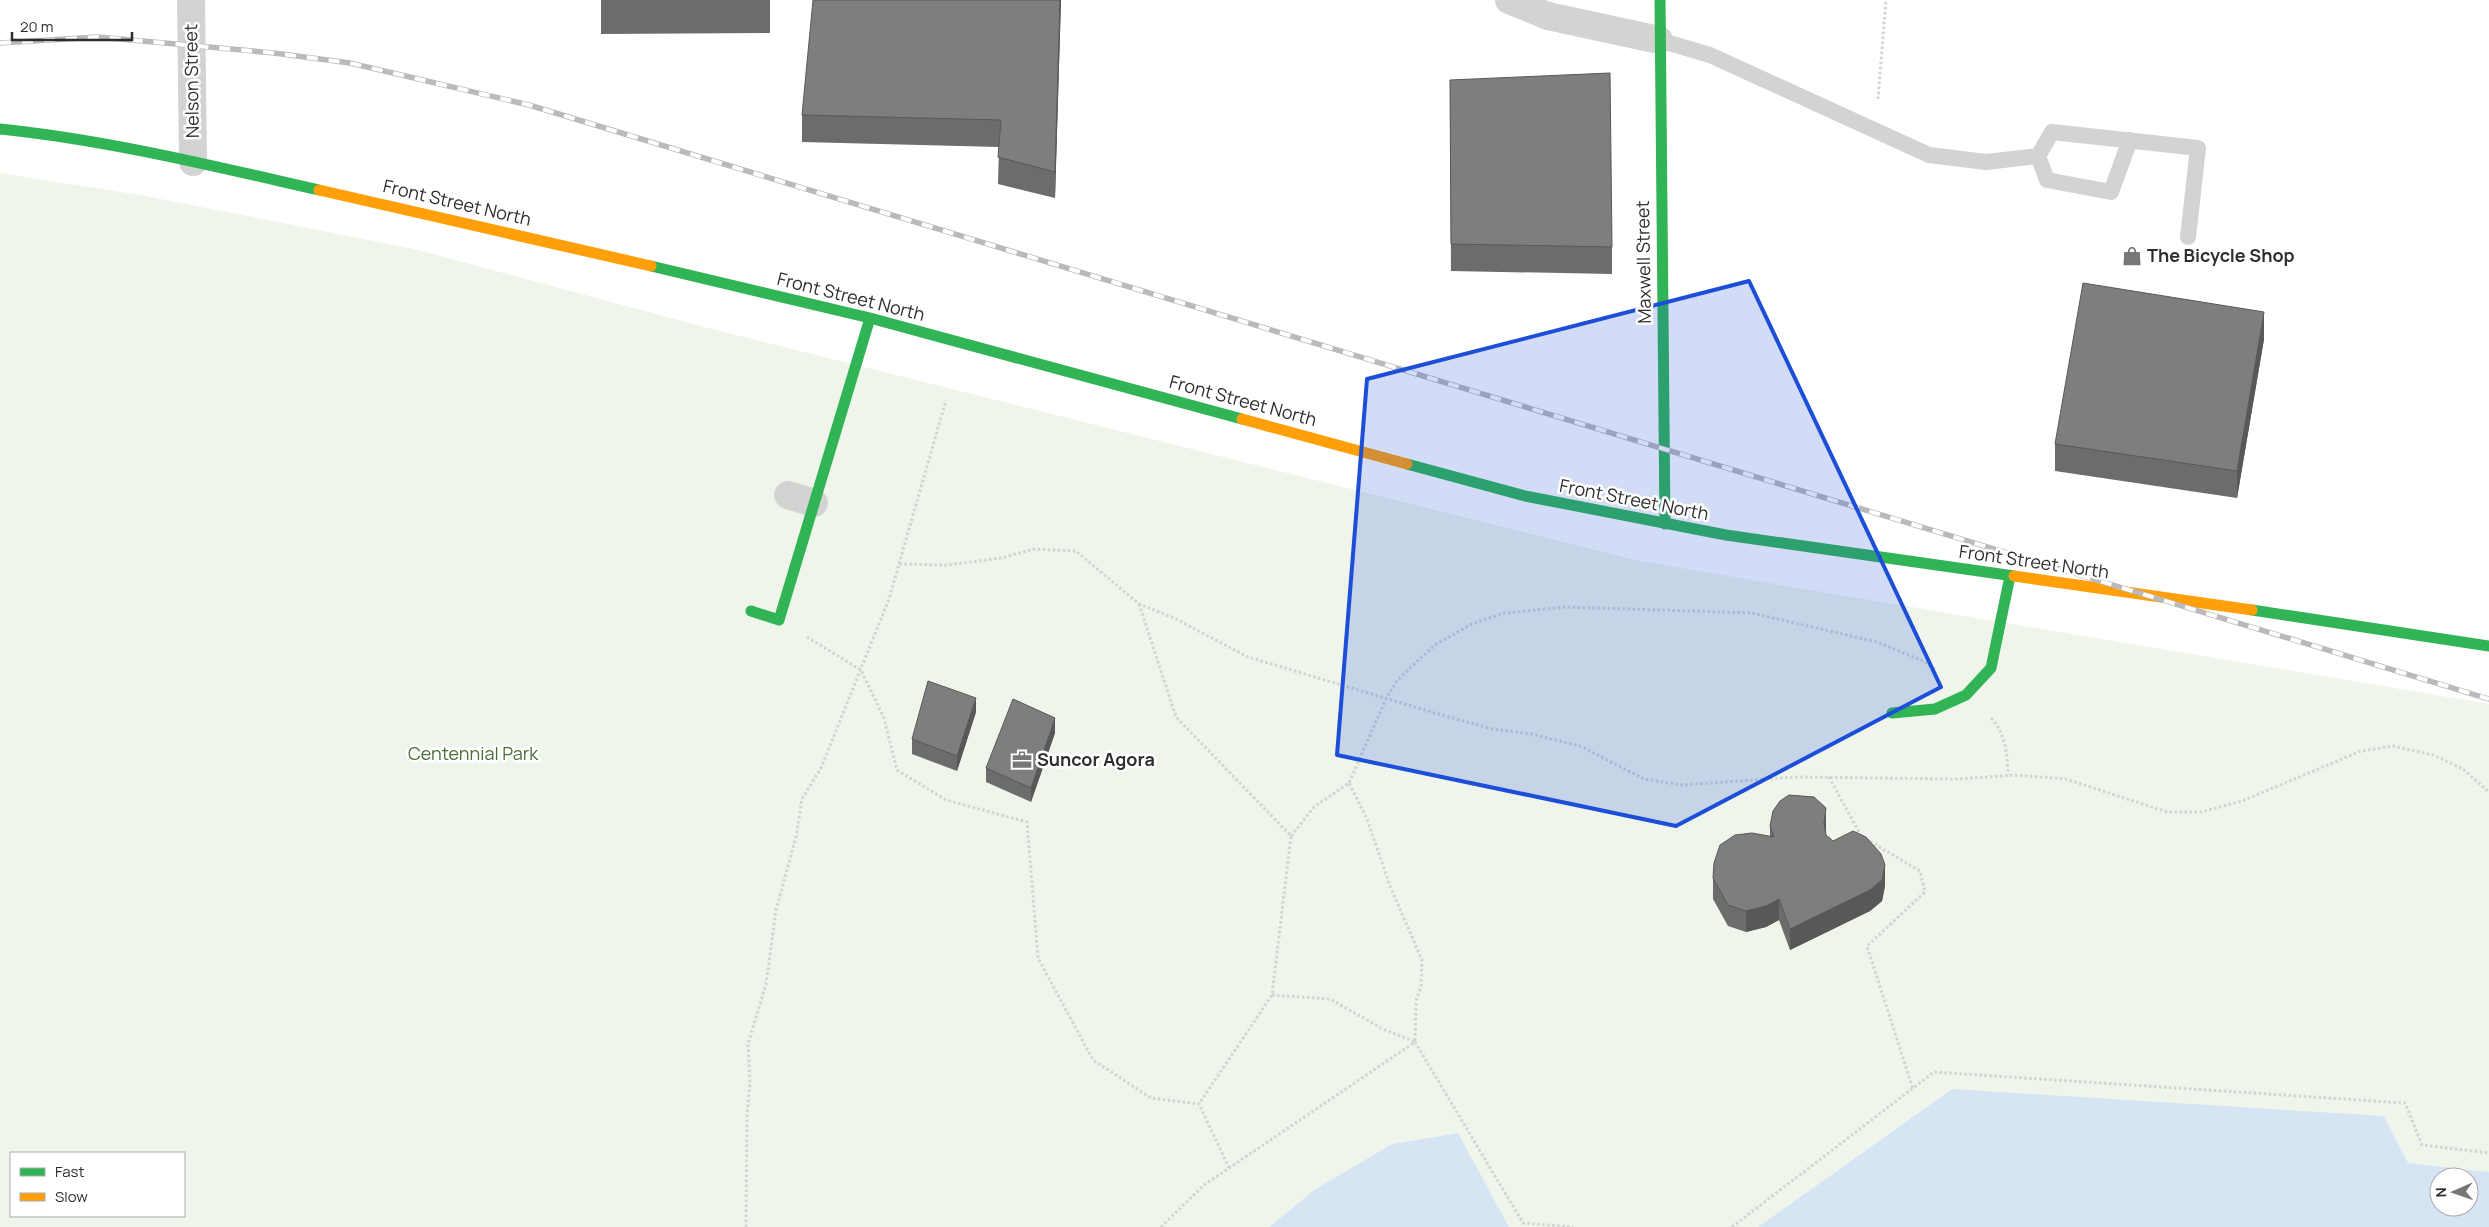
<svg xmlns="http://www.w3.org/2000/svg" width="2489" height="1227" font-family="Manrope,sans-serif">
	<rect width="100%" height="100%" fill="#fff"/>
	<!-- green -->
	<path fill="#eff5eb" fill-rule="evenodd" d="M0,173l140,22 274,54 294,79 931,233 850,143v468l-81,-9 -456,-74 -194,138h-249l-52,-94 -65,11 -78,46 -45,37h-1269zM11,1153h173v63h-173z"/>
	<!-- water -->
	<path fill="#d6e5f3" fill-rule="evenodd" d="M1952,1089l432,27 24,47 81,9v55h-731zM2439,1177h30v30h-30z
		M1458,1133l51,94h-240l45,-37 78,-46z"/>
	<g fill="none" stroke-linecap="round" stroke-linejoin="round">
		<!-- path -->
		<path stroke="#d3d3d3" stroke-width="3" stroke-dasharray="2.5 2.5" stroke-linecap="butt" d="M1878,99l8,-99
			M899,564l47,-164
			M1139,604l37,113 115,119 -19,159 -73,109
			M807,637l54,33 23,48 13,52 49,30 81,22 11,136 55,102 58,38 48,6 30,64
			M1991,718c15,16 16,36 17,57
			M1829,777l32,59
			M1291,836l23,-29 35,-24 37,-84 10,-17 15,-15 24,-22 37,-21 32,-11 61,-6 187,6 125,29 44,18 14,9
			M1866,839l54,32 5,21 -58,54 46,143
			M1272,995l58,4 53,30 32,13 1,-41 5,-14 1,-27 -32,-74 -23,-67 -18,-36
			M746,1227l1,-112 3,-32 -2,-39 18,-60 10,-74 20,-73 6,-38 19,-31 68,-169 10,-35 48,1 54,-7 33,-9 42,2 63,53 35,14 74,39 197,59 48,13 38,5 49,12 64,33 38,6 114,-8 163,2 56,-4 51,4 101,33h34l41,-11 119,-50 32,-5 40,9 30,14 26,23
			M1161,1227l43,-42 211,-143 108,181 50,4
			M1732,1227l202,-155 471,31 17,42 67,8"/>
		<!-- lane -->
		<path stroke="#d3d3d3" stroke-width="16" d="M1659,40l51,15 219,100 57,7 52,-6 14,-24 146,16 -10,89
			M2038,156l9,24 64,12 19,-52"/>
		<!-- street -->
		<path stroke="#d3d3d3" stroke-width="28" d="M191,0l2,162
			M1509,0l39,16 111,24
			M788,495l26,8"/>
		<!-- fast -->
		<path stroke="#30b455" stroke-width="11" d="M1660,0l5,524
			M0,129c107,11 213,37 319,61
			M651,266l219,52 372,101
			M1407,464l118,32 201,39 288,41
			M2252,610l237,36
			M751,611l28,9 91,-302
			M1892,713l43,-4 31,-14 25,-27 19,-92"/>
		<!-- slow -->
		<path stroke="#ff9f0a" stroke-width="11" d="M319,190l332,76
			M1242,419l165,45
			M2014,576l238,34"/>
		<defs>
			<path id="rail" d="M0,43l98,-6 176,16 76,10 179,42 1960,594"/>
		</defs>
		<!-- rail casing -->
		<use href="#rail" stroke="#bababa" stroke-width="5.5"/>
		<!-- rail -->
		<use href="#rail" stroke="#fff" stroke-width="4" stroke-dasharray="11" stroke-linecap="butt"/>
	</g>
	<!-- wall -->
	<path fill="#6c6c6c" d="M601,0h169v33l-169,1z
		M1061,0l-6,198 -57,-14 1,-37 -197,-5v-27z
		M1450,80l162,167v27l-161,-3z
		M2264,339l-27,159 -182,-27v-27z
		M976,712l-19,59 -45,-17v-15z
		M1055,733l-24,69 -45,-20v-14z
		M1770,826l56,3v6l59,51 -3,15 -12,10 -80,39 -11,-30 -13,7 -20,5 -18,-6 -15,-27v-21l57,-41z"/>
	<!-- shaded-wall -->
	<path fill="#585858" d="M1060,0h1l-6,198v-26z
		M2264,312v27l-27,159v-27z
		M976,698v14l-19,59v-15z
		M1055,718v15l-24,69v-14z
		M1826,808v21l-2,15v-21z
		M1885,865v21l-3,15 -12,10 -80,39v-21z
		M1779,899v21l-13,7 -20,5v-21z"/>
	<!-- building -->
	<path fill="#7e7e7e" stroke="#585858" d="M813,0h247l-5,172 -57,-15 3,-37 -199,-5z
		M1610,73l2,174 -161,-3 -1,-164z
		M2083,283l181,29 -27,159 -182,-27z
		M928,681l48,17 -19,58 -45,-17z
		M1013,699l42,19 -24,70 -45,-20z
		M1789,795l25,2 12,11 -2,15 2,12 7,6 20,-10 13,6 15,17 4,11 -3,15 -12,10 -80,39 -11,-30 -13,7 -20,5 -18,-6 -15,-27 1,-15 6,-18 15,-10 17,-2 22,4 -4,-11 3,-15 7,-10z"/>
	<!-- marked area -->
	<path fill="#1d4ed8" fill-opacity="0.2" stroke="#1d4ed8" stroke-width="4" stroke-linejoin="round" d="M1749,281l192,406 -265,139 -339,-71 30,-376z"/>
	<!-- icons -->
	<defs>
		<symbol id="shop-bare" viewBox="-9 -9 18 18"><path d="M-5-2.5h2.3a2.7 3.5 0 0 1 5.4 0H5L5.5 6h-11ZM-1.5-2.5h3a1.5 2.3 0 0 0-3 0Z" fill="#777" stroke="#fff" stroke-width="2.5" paint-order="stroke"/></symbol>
		<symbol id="office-bare" viewBox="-9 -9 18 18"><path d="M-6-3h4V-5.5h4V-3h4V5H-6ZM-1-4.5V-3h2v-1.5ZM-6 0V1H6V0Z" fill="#777" stroke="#fff" stroke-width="2.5" paint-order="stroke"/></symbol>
	</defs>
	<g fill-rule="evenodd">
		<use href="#shop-bare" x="2118" y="242" width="28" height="28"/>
		<use href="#office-bare" x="1008" y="746" width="28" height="28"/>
	</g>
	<g text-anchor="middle" stroke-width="5" stroke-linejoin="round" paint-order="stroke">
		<!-- street labels -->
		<g font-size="18" fill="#2e2e2e" stroke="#fff">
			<text transform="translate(192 81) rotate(-91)" y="6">Nelson Street</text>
			<text transform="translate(457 203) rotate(13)" y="6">Front Street North</text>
			<text transform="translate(1644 262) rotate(-91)" y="6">Maxwell Street</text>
			<text transform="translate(851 297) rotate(14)" y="6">Front Street North</text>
			<text transform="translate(1243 401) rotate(15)" y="6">Front Street North</text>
			<text transform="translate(1634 500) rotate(11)" y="6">Front Street North</text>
			<text transform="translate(2034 562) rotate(8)" y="6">Front Street North</text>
		</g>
		<!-- poi labels -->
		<g font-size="18" font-weight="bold" fill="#2e2e2e" stroke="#fff" text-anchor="start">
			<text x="2147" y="262">The Bicycle Shop</text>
			<text x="1037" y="766">Suncor Agora</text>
		</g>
		<!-- park labels -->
		<g font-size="18" fill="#4b6d37" stroke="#fff">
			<text x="473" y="760">Centennial Park</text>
		</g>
	</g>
	<!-- legend -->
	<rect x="10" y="1152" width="175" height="65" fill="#ffffff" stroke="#ababab"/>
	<rect x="20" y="1168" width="25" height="8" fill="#30b455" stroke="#ababab"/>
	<text x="55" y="1177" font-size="15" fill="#2e2e2e">Fast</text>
	<rect x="20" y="1193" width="25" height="8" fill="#ff9f0a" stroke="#ababab"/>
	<text x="55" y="1202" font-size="15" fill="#2e2e2e">Slow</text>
	<!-- north arrow -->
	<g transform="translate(2454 1192) rotate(268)"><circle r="24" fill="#ffffff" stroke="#ababab"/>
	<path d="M0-4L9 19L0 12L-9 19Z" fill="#777777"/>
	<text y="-8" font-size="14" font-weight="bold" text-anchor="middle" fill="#2e2e2e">N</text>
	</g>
	<!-- scale -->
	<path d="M12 32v8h120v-8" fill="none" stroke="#2e2e2e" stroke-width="2.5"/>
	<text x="20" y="32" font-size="15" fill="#2e2e2e" stroke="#ffffff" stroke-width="4" paint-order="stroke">20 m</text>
</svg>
